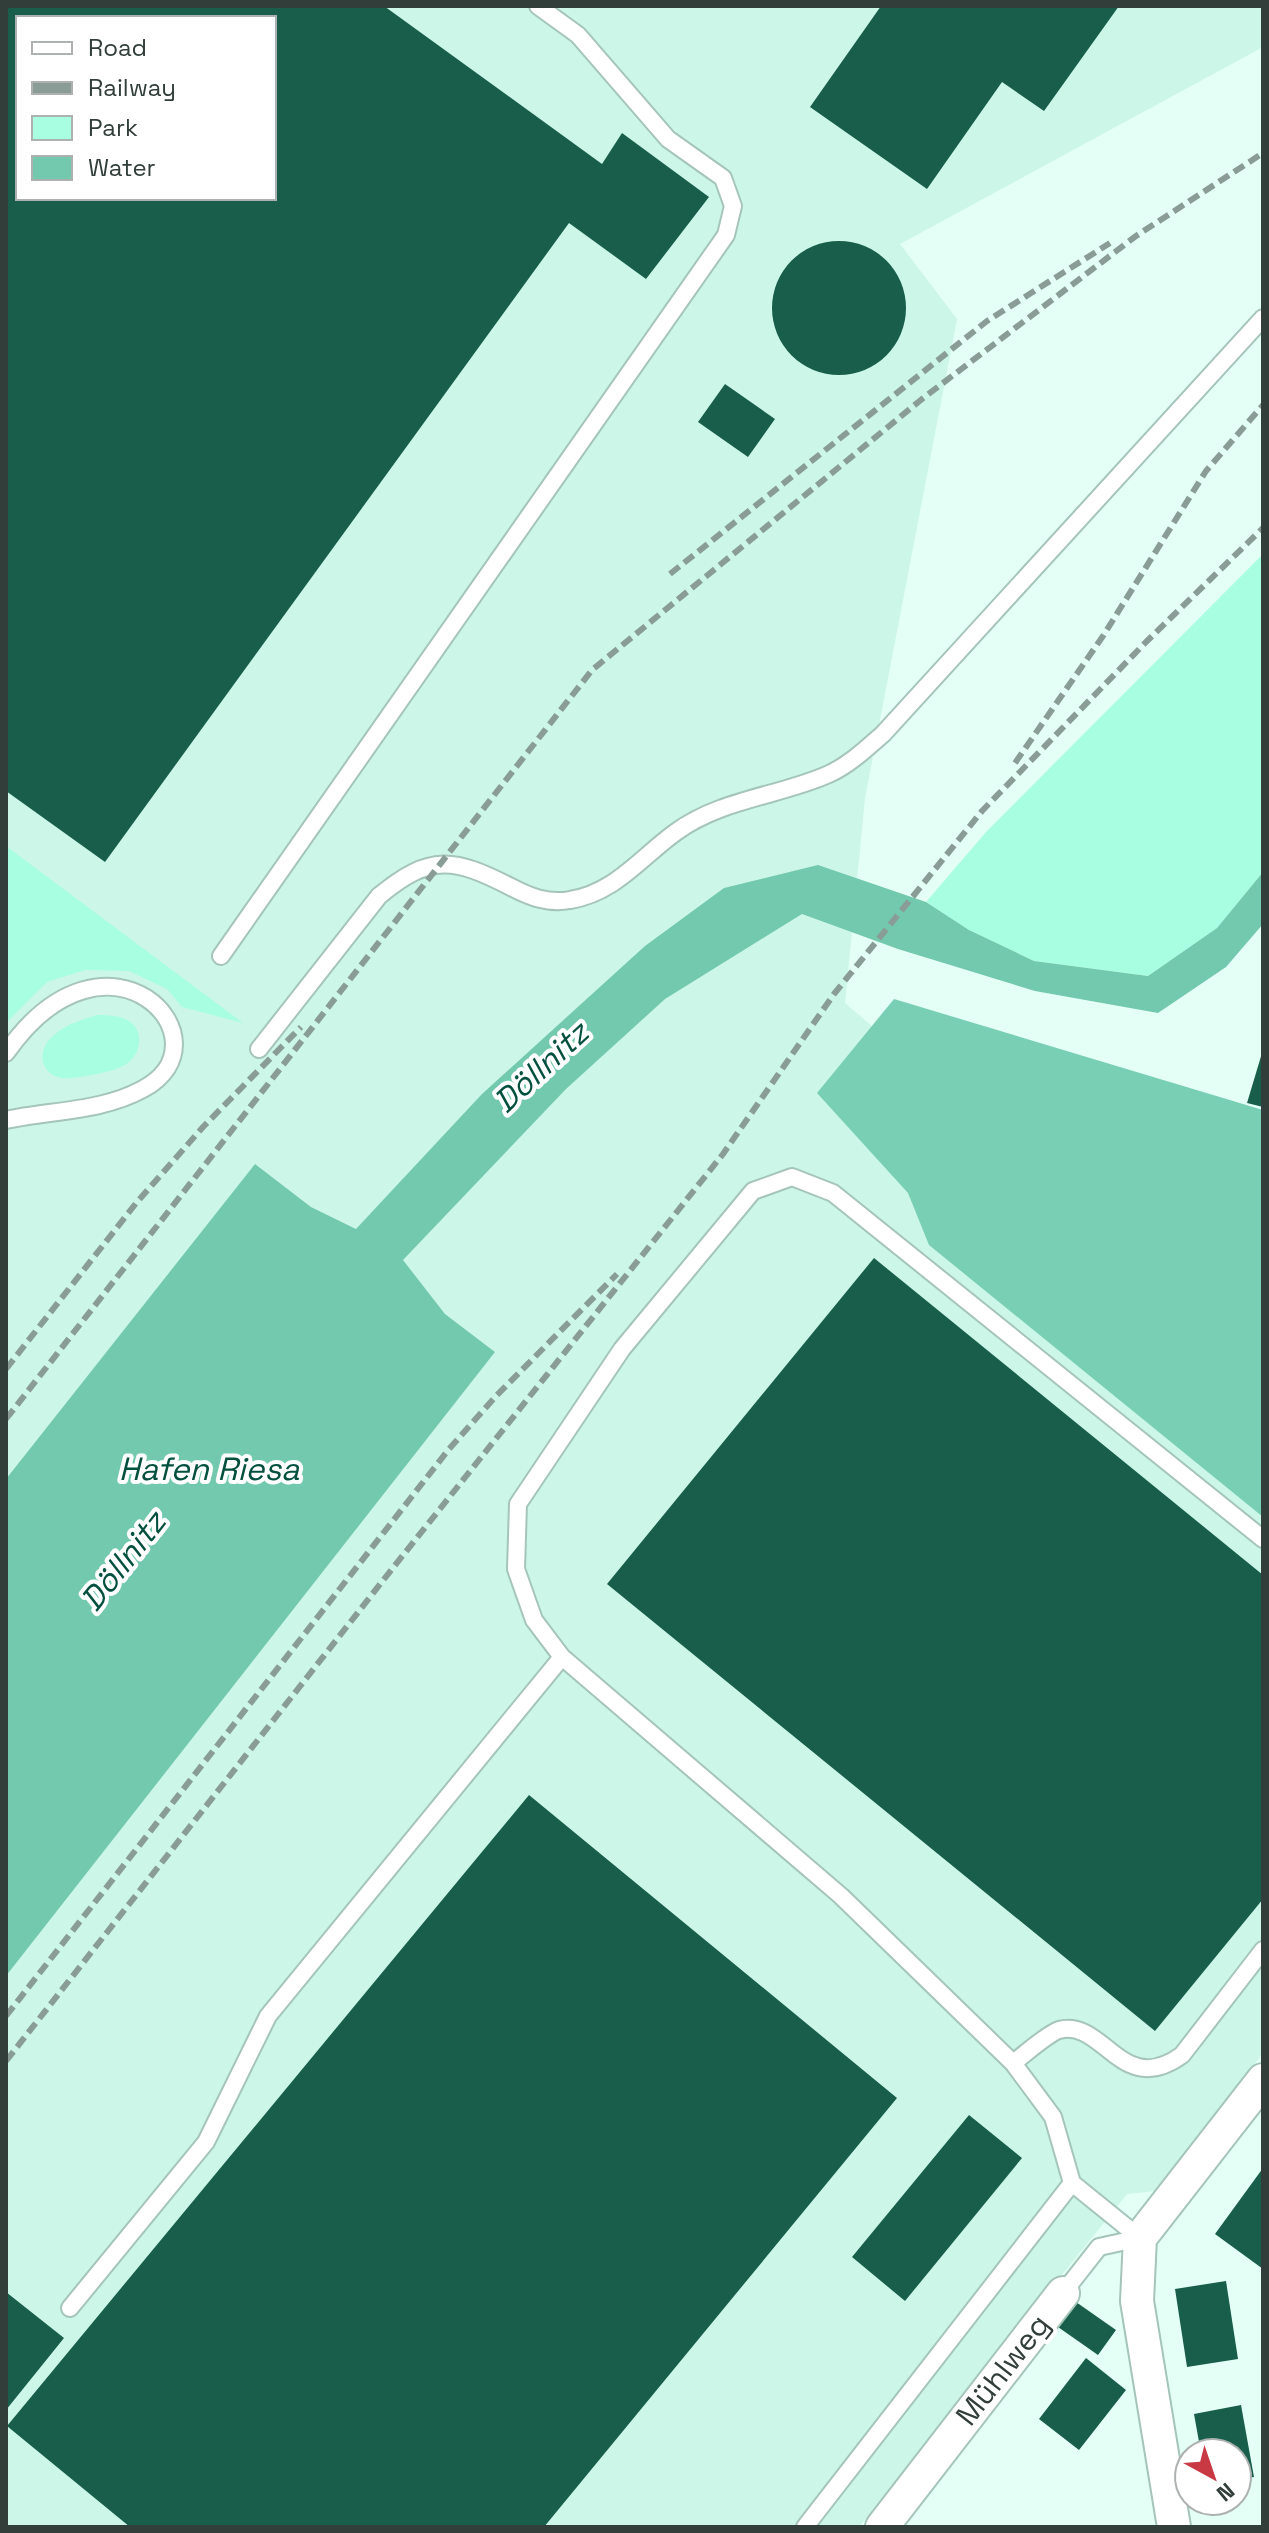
<svg xmlns="http://www.w3.org/2000/svg" width="1269" height="2533" font-family="'Space Grotesk',sans-serif">
	<rect width="100%" height="100%" fill="#e4fff5"/>
	<!-- built -->
	<path fill="#ccf6e7" fill-rule="evenodd" d="M6,6h1257v41l-363,197 57,75 -92,479 -20,205 418,358v692l-107,138 -29,3 -268,333h-853v-551l489,-624 -50,-38 -42,-54 -47,-31 -45,-22 -56,-43 -249,315zM18,18h256v180h-256z"/>
	<!-- green -->
	<path fill="#a8fee1" d="M1263,554v318l-46,56 -69,48 -114,-15 -65,-31 -43,-28 61,-71z
		M6,846l237,177 -61,-16 -15,-18 -38,-18 -44,-1 -38,12 -41,41z
		M97,1015c10,0 21,0 30,5 19,9 14,36 -2,45 -15,8 -38,11 -54,13 -28,4 -38,-25 -18,-42 13,-12 28,-16 44,-21z"/>
	<!-- forest -->
	<path fill="#79cfb4" d="M894,999l369,111v407l-334,-272 -21,-52 -91,-100z"/>
	<!-- water -->
	<path fill="#73c9ad" d="M818,865l108,37 43,28 65,31 114,15 69,-48 46,-56v52l-37,43 -68,46 -123,-22 -137,-42 -96,-35 -137,85 -99,90 -163,171 42,54 50,38 -489,624v-497l249,-315 56,43 45,22 126,-135 163,-148 79,-58z"/>
	<!-- building -->
	<path fill="#185e4b" fill-rule="evenodd" d="M6,6h378l218,158 20,-31 87,64 -63,82 -77,-56 -464,639 -99,-71zM18,18h256v180h-256z
		M881,6h238l-75,105 -42,-29 -75,107 -117,-82z
		M772 308a67 67 0 1 1 134 0a67 67 0 1 1-134 0Z
		M725,384l50,35 -27,38 -50,-35z
		M1262,1053h1v54l-16,-4z
		M874,1258l389,317v324l-108,132 -548,-447z
		M529,1795l368,303 -353,429h-414l-123,-101z
		M969,2115l53,43 -117,143 -53,-44z
		M1263,2168v101l-48,-35z
		M1226,2281l12,78 -51,8 -12,-78z
		M6,2292l58,46 -58,72z
		M1076,2302l40,28 -18,25 -40,-28z
		M1086,2358l40,32 -47,60 -40,-31z
		M1241,2405l13,72 -17,3v-27h-36l-7,-39z"/>
	<g fill="none" stroke-linecap="round" stroke-linejoin="round">
		<defs>
			<path id="service" d="M221,956l505,-721 7,-29 -10,-28 -55,-39 -90,-104 -40,-29
				M259,1049l120,-153c52,-43 75,-38 132,-9 19,10 37,17 59,13 45,-7 71,-43 106,-68 45,-33 104,-36 153,-58 20,-9 38,-26 54,-40l380,-416
				M6,1053c102,-146 227,-12 137,36 -42,23 -92,21 -137,31
				M1013,2063c11,-8 34,-29 46,-33 45,-12 62,69 123,25l81,-105
				M1140,2238l-68,-55 -19,-66 -40,-54 -172,-167 -279,-239 -28,-37 -18,-51 2,-65 104,-155 131,-158 39,-14 41,16 430,346
				M1063,2293l36,-46 41,-9
				M70,2308l136,-166 62,-126 294,-359
				M805,2527l267,-344"/>
			<path id="minor" d="M882,2527l181,-234
				M1174,2527l-37,-226 3,-63 123,-158"/>
		</defs>
		<!-- service casing -->
		<use href="#service" stroke="#a5c5b9" stroke-width="20"/>
		<!-- minor casing -->
		<use href="#minor" stroke="#a5c5b9" stroke-width="36"/>
		<!-- service -->
		<use href="#service" stroke="#fff" stroke-width="16"/>
		<!-- minor -->
		<use href="#minor" stroke="#fff" stroke-width="32"/>
		<!-- rail -->
		<path stroke="#899d96" stroke-width="6" stroke-dasharray="12 6" stroke-linecap="butt" d="M670,574l317,-253 123,-78
			M1015,763l88,-127 103,-165 57,-66
			M6,1369l131,-167 66,-75 98,-100
			M6,1419l586,-749 330,-271 214,-163 127,-83
			M6,2016l443,-567 48,-54 120,-121
			M6,2061l386,-492 331,-415 111,-160 148,-183 164,-169 117,-114"/>
	</g>
	<g text-anchor="middle" stroke-width="8" stroke-linejoin="round" paint-order="stroke">
		<!-- street labels -->
		<g font-size="30" fill="#313e3a" stroke="#fff">
			<text transform="translate(1003 2370) rotate(-52)" y="10">Mühlweg</text>
		</g>
		<!-- water labels -->
		<g font-size="32" font-style="italic" fill="#03503f" stroke="#fff">
			<text transform="translate(541 1067) rotate(-43)" y="11">Döllnitz</text>
			<text x="209" y="1480">Hafen Riesa</text>
			<text transform="translate(123 1561) rotate(-52)" y="11">Döllnitz</text>
		</g>
	</g>
	<!-- border -->
	<rect width="1269" height="2533" fill="none" stroke="#313e3a" stroke-width="16"/>
	<!-- legend -->
	<rect x="16" y="16" width="260" height="184" fill="#ffffff" stroke="#adb2b0" stroke-width="2"/>
	<rect x="32" y="42" width="40" height="12" fill="#ffffff" stroke="#adb2b0" stroke-width="2"/>
	<text x="88" y="56" font-size="24" fill="#313e3a">Road</text>
	<rect x="32" y="82" width="40" height="12" fill="#899d96" stroke="#adb2b0" stroke-width="2"/>
	<text x="88" y="96" font-size="24" fill="#313e3a">Railway</text>
	<rect x="32" y="116" width="40" height="24" fill="#a8fee1" stroke="#adb2b0" stroke-width="2"/>
	<text x="88" y="136" font-size="24" fill="#313e3a">Park</text>
	<rect x="32" y="156" width="40" height="24" fill="#73c9ad" stroke="#adb2b0" stroke-width="2"/>
	<text x="88" y="176" font-size="24" fill="#313e3a">Water</text>
	<!-- north arrow -->
	<g transform="translate(1213 2477) rotate(140)"><circle r="38" fill="#ffffff" stroke="#adb2b0" stroke-width="2"/>
	<path d="M0-6L14 30L0 20L-14 30Z" fill="#c93944"/>
	<text y="-12" font-size="22" font-weight="bold" text-anchor="middle" fill="#313e3a">N</text>
	</g>
</svg>
